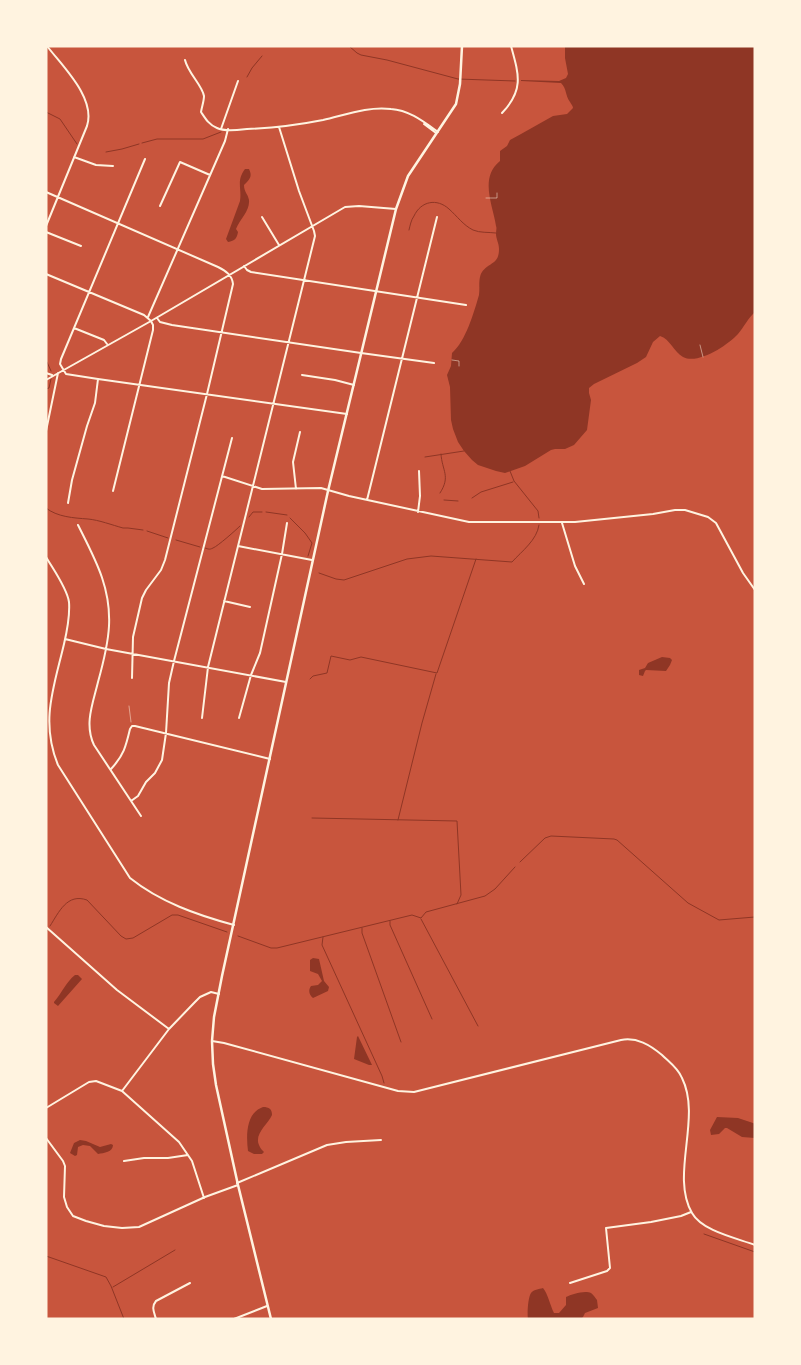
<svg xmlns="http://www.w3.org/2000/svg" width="801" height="1365" font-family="'Source Sans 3',sans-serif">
	<rect width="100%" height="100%" fill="#c8553d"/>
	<!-- water -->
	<path fill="#8f3625" d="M565,46h190v266c-7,6 -11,15 -17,22 -10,11 -40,31 -55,23 -9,-5 -13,-18 -23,-21l-7,6 -7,15 -9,6 -43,21 -5,4v5l2,7 -4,30 -13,15 -9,4h-10l-4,1 -26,16 -20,7 -9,-2 -18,-6 -6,-5 -8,-9 -6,-9 -5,-13 -2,-9 -1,-33 -3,-12 4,-9 1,-13c14,-12 22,-41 27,-58 1,-7 -1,-17 3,-23 7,-10 17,-7 17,-23 0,-6 -3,-10 -3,-15 0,-3 1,-6 0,-8 -3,-21 -17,-48 4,-65v-10l7,-5 3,-6 11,-6 32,-18 14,-2 6,-6c0,-2 -2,-4 -3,-6 -5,-7 -3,-13 -9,-19l-40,-2v-1l38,1 7,-3 2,-4 -3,-16z
		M245,169h4c4,8 0,11 -5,16 0,7 4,9 5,15 1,11 -9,19 -13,29l2,3c-1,6 -3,9 -10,10l-2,-3 14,-38c2,-13 -4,-20 5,-32z
		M662,657l8,1 2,2 -2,5 -4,6 -20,-1 -1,1 -2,5 -4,-1v-5l6,-2 3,-5z
		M313,958l6,1 5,22 5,6 -1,4 -15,7c-4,-3 -5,-8 -2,-12l7,-1 4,-4 -4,-7 -8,-3v-11z
		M75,975h3l4,4 -24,27 -4,-3v-1c8,-9 12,-20 21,-27z
		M358,1036l14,29h-3l-15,-6 3,-22z
		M263,1107c6,0 9,2 9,8 -4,9 -18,19 -13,30 1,3 3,5 5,7l-2,2h-8l-6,-3c-2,-16 -2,-38 15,-44z
		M717,1117l21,1 15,5 2,1v14l-13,-1 -15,-9h-2l-6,6 -8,1 -1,-5z
		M80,1140l6,1 14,6 11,-3 2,1c0,7 -9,8 -15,9l-8,-8 -7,-1 -5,2 -1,8 -2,1 -5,-3 4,-10z
		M543,1288c5,6 7,17 11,25h5l7,-8v-8c6,-3 19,-7 25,-4 3,2 4,5 6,7l1,8 -13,5 -2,4 -2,2h-53c-1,-5 0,-22 3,-26 2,-3 8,-4 12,-5z"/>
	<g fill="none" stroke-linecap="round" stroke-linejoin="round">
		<!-- stream -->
		<path stroke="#8f3625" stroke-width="1" d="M349,46l8,7 4,2 26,5 71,19 57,2
			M247,77l5,-9 10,-12
			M46,112l14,7 17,25
			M142,143l15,-4h46l18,-7
			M106,152l16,-3 17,-5
			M409,230c1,-4 2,-10 5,-14 7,-15 23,-18 35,-7 8,7 14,16 24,21 7,3 15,2 23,3
			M47,362l4,9
			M46,389l3,-1 2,-9
			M425,457l39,-6
			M510,471l4,10 24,30 1,7
			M440,493c11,-17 2,-22 1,-39
			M472,498l9,-6 32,-10
			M444,500l14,1
			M46,508c11,9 28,10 42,11 11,1 24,6 35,9h5l15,2
			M266,512l21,3
			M249,517l4,-5h9
			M290,518l15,15 7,10 -4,13
			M147,531l21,7
			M176,540l24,7
			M205,548c4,1 4,2 8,0 5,-2 23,-18 27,-22
			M319,573l17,6 8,1 63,-21 24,-3 81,6c10,-11 25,-22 27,-37
			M310,679l3,-3 14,-3 4,-17 19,4 11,-3 76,16 39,-114
			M312,818l145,3 4,74 -4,9
			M398,820l24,-97 14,-49
			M520,862l25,-24 6,-2 63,3 3,1 71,63 31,17 36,-3
			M421,919l57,107
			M390,921v4l42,94
			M50,926c9,-14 17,-33 37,-26l34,36 5,3 7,-1 39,-23h6l49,17
			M362,928v5l39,109
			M46,933l1,-2
			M238,936l33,12h6l135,-33 9,3 5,-6 59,-16 10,-7 20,-22
			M323,937l-1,8 60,131 2,7
			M704,1234l51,18
			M46,1256l60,21 5,9 13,33
			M113,1287l62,-37"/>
		<!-- path -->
		<path stroke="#fff3e0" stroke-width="0.5" d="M486,198h11v-5
			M700,345l3,12
			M452,360l7,1v5
			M129,706l2,16"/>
		<!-- minor -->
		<path stroke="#fff3e0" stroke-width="2" d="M185,60c3,13 17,25 19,36 0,5 -2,10 -3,16 4,6 8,13 16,16 8,4 21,2 30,1 25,-1 51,-4 76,-9 22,-5 45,-14 68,-11 18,1 33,13 47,23
			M502,113c22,-23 17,-38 9,-67
			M424,124l12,9
			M221,129l17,-48
			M74,157l22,8 17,1
			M145,159l-84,200 -1,5 6,10 32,5 249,35
			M46,192l172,75c8,4 14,8 15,17l-26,110 -42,166 -4,10 -15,20 -4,8 -9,39 -1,41
			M160,206l20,-44 30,13
			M262,217l17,28
			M46,226l41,-100c9,-28 -24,-59 -40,-80
			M46,232l35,14
			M244,266l3,4 4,2 215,33
			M46,274l98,41 7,6
			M46,303v-1
			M148,317l77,-176 3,-12
			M157,318l3,4 12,3 189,28 73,10
			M74,328l30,12 3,4
			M46,373l6,2
			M302,375l33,5 19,5
			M46,380l105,-59 194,-114 14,-1 37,3
			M46,431l12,-58
			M222,476l40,13 59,-1 28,8 120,26h106l78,-8 22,-4h10l23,7 8,6 27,50 12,17
			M296,489l-3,-27 7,-30
			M113,491l40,-161v-5l-2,-4
			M367,500l70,-283
			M68,503l4,-23 15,-54 8,-23 3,-24
			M418,512l2,-16 -1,-25
			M562,523l13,43 9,18
			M78,525c17,34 33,62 31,101 -1,19 -6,38 -11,56 -5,21 -14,42 -4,63l47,71
			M238,546l74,14
			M46,557c7,12 21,31 23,45 1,13 -2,29 -5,42 -10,43 -24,77 -6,121l72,113c30,24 67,37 104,47
			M224,601l26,6
			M65,639l41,10 180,33
			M202,718l6,-51 107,-431 -1,-5 -15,-40 -20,-64
			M239,718l12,-43 9,-22 22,-99 5,-31
			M111,769c13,-14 15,-23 19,-40l2,-3h3l135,33
			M131,801l7,-5 8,-14 9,-9 7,-13 4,-27 3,-50 5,-22 58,-223
			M46,927l71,63 52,39
			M212,1041l12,2 174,48 16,1 207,-52c16,-3 29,5 41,15 7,7 16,13 20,23 20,40 -12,97 10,135 10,18 44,25 63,32
			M122,1091l47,-62 25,-26 6,-6 11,-5 8,2
			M46,1108l43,-26 7,-1 26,10 57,51 13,19 12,37
			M46,1138l17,23 2,5 -1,31 3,10 6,9 13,5 18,5 18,2 17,-1 66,-30 33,-12
			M124,1161l20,-3h24l20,-3
			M237,1183l90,-38 19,-3 35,-2
			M570,1283l37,-12 3,-3 -4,-40 45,-6 30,-6 10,-4
			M156,1319c-2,-7 -5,-12 0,-18l34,-18
			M234,1319l33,-13"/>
		<!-- secondary -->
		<path stroke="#fff3e0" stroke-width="2.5" d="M271,1319l-33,-134 -22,-100 -3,-21 -1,-23 2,-24 8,-41 106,-485 68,-282 12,-33 48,-72 4,-20 2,-38"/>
	</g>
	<!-- border -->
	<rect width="801" height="1365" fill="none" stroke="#fff3e0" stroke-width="95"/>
</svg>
